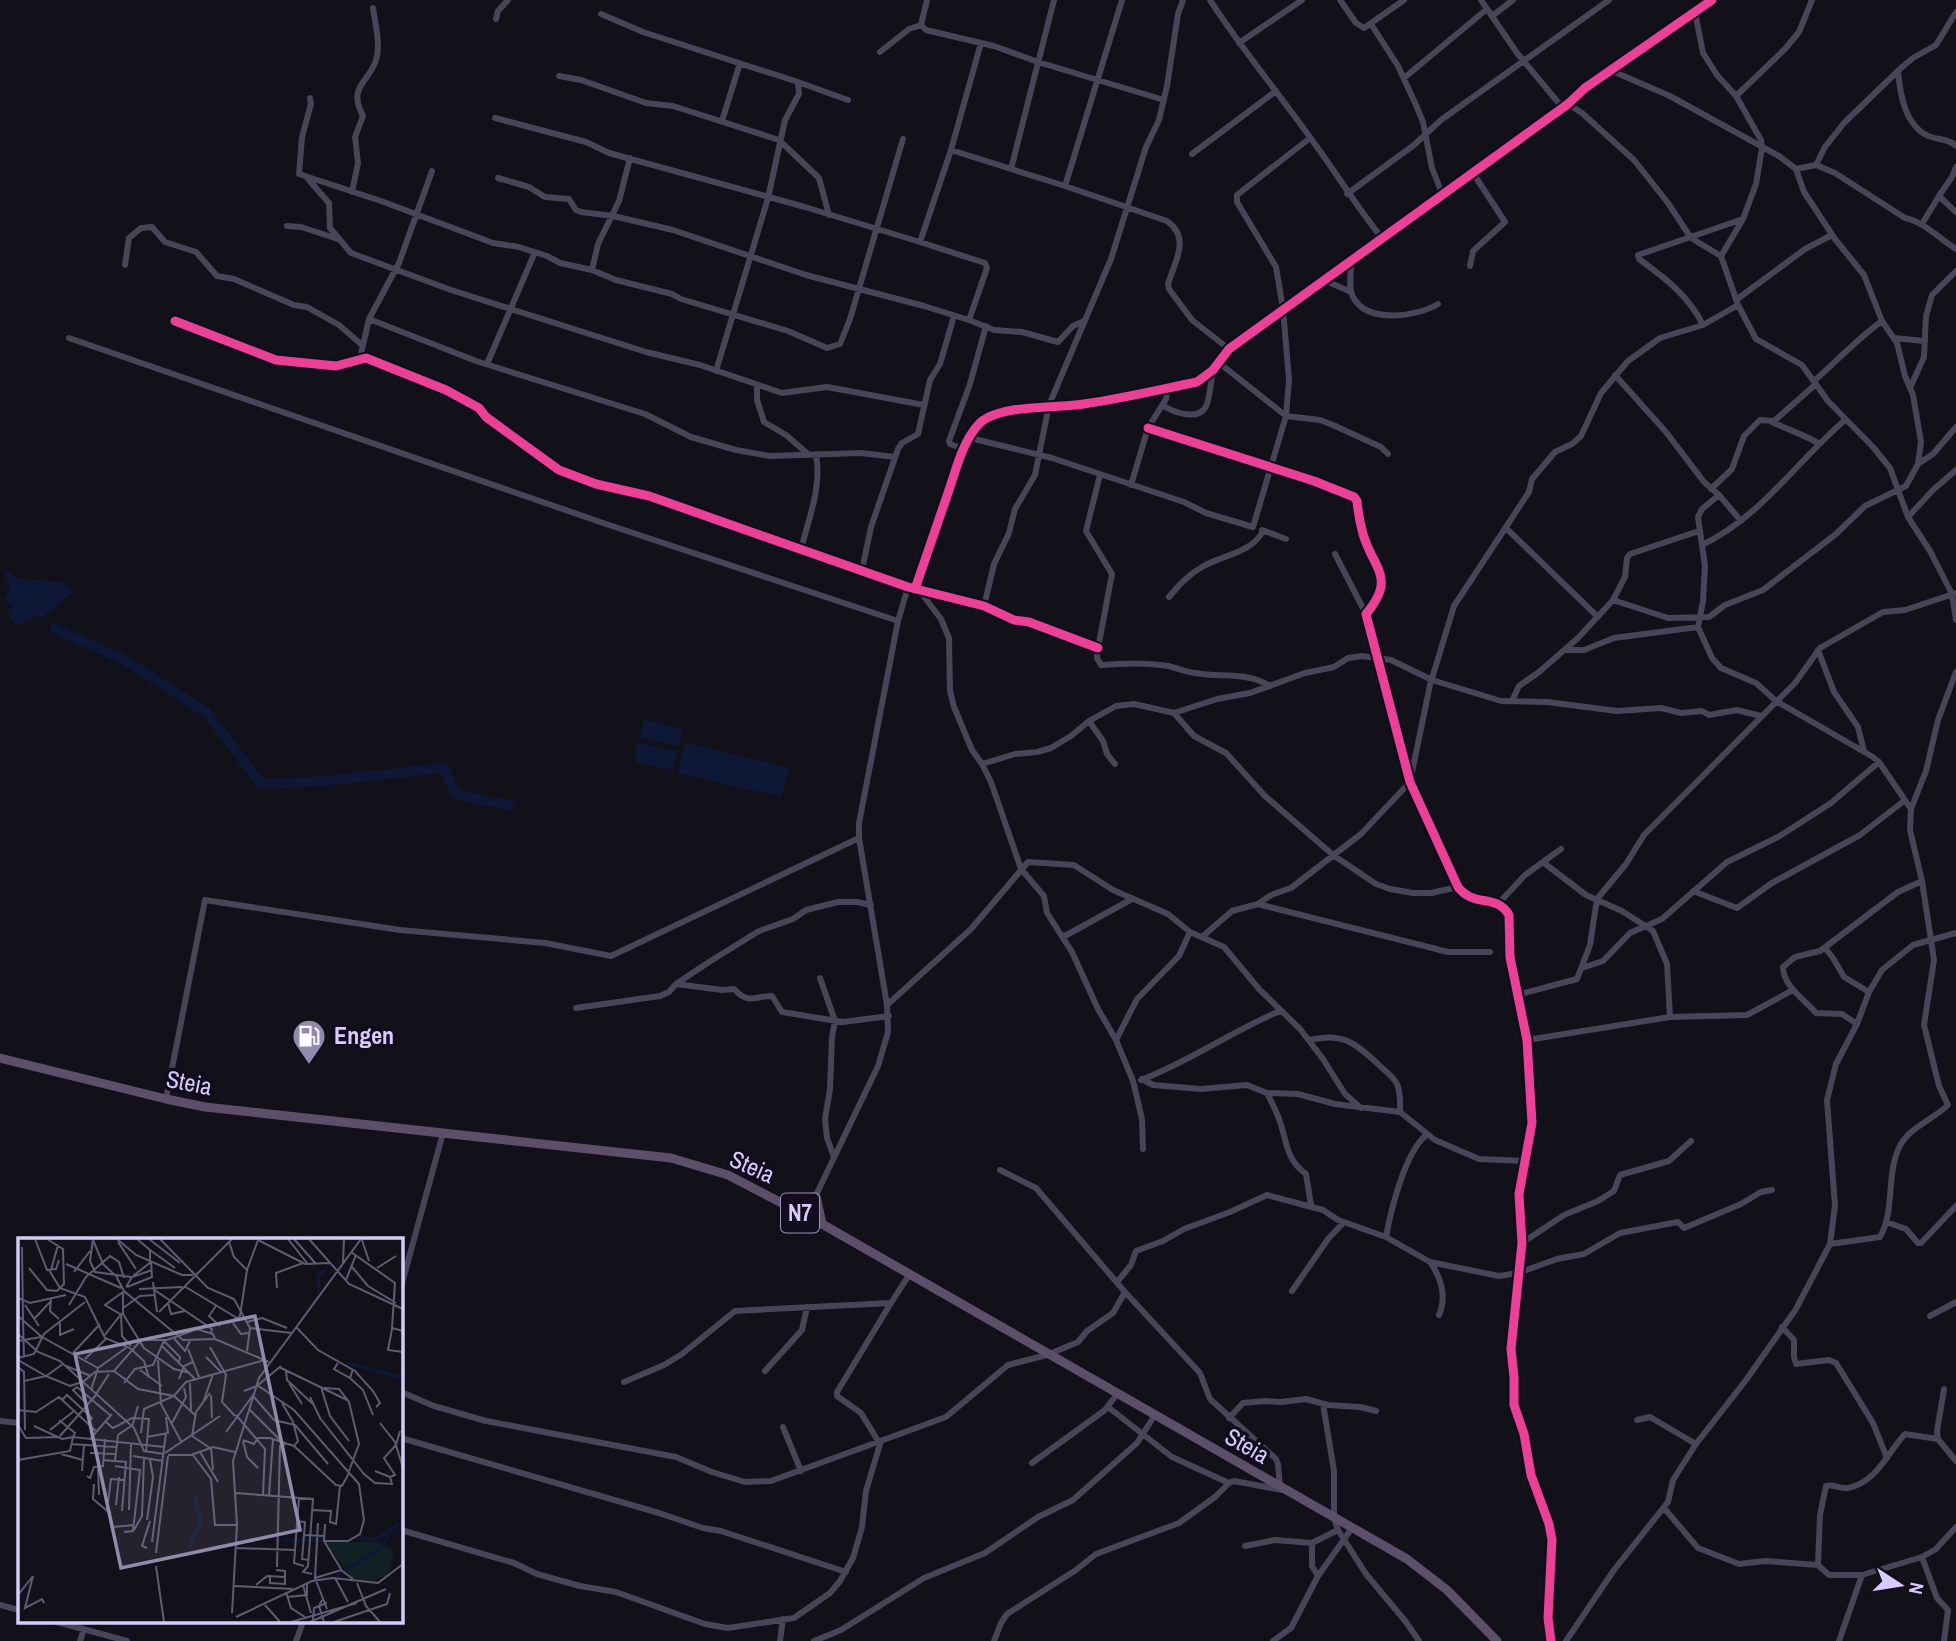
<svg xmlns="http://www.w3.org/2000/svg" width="1956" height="1641" font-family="'Archivo Narrow',sans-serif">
	<rect width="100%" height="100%" fill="#121018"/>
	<!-- water -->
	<path fill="#0e1836" d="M3,569l17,10 36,2 14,5 3,6 -29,24h-6l-22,9 -9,-12 5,-6 -7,-9 5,-10z
		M644,719l37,10 2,2 -4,15 -39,-8z
		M641,743l36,9 -4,18 -38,-8 2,-18z
		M687,743l100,24 2,4 -8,26 -100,-23 -3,-4 6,-24z"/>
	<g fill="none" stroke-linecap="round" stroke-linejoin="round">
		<!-- river -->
		<path stroke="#0e1836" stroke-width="10" d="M55,629l72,32 81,53 53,70 53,-2 130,-14 12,26 55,12"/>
		<!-- street -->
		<path stroke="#484558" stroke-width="6" d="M927,0l-6,25 5,5 68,16 44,16 126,38
			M1210,0c33,51 72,97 107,147 22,30 41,62 65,91
			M1340,0l16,23 8,5 40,-28
			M1481,0l36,53 45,54
			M1695,12l8,41 14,22 19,21 25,44 1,8 -6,36 -13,35 -22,37 17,49 18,34 46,26 26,36 45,46 17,21 18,49 22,34 22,43 4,26
			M601,14l42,18 155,50 1,12 -14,26 -17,78 -52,173
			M1492,16l21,-16
			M496,19l2,-8 10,-11
			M1371,24l27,42 18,39 7,17 9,46 11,28
			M1239,43l63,-43
			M880,52l29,-23 12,-4
			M1612,71l58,25 109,60 17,13 8,23 31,47 29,36 18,46 15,22 8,33 8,19 8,47 -3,22 -12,22 -41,20 -29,28 -73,56 -38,15 -16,12 -41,1 -55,-18
			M1898,71c2,23 7,57 33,66 9,3 18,2 25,9
			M559,76l22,4 65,23 27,3 106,34 40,38 10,37
			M1404,78l83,-69
			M798,82l50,18
			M1736,96l49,-47 14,-17 13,-32
			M310,98l1,6 -9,33 -3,37 82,27 112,42 26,4 28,9 13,7 32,7 24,10 56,14 9,5 107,32 39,17 13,-4 10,-25 53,-180
			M1568,104l14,9 52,47 34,43 23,35 30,18
			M495,118l91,24 23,11 196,54 115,35 31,-92 30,-107
			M722,121l18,-58
			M951,150l114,36 102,35c24,17 8,40 1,63l1,5 23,31 37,29
			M1192,154l84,-63
			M1816,165l19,8 70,45c18,3 35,21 51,31
			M1956,167l-4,10 -13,19 17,16
			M1011,169l43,-169
			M1796,169l20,-4 9,-18 19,-24 57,-55 12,-10 23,-13 20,-33
			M498,178l31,9 16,10 24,2 7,11 5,2 32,4 60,14 133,45 118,31 45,14 25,10 28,2 36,10 15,-16 11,-5
			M308,179l21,24 1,25 21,25 100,37 195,62 54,13 82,28 45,-6 97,18
			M1065,186l57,-186
			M352,192l6,-29 -3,-26 8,-21c-16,-30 6,-33 13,-56 5,-15 -1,-37 -3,-52
			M1347,194l67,-49 27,-25 168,-120
			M1922,224l17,-28
			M287,226l14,1 37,12
			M920,242l65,21 2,5 -18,52
			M1352,259c-1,11 -4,29 1,38 14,27 64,20 85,7
			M125,265l4,-27 12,-10 11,-1 13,15 31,10 21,24 17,3 60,26 13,2 32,18 23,20
			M1470,266l3,-15 32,-29 -32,-49
			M592,270l6,-26 21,-43 11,-43
			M1324,280l27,12
			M1736,300l69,-51 27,-14
			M369,319l107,42 169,53 46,23 45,13 34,6 91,-3 34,4
			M175,321l101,39 60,6 30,-8 80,32 33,18 7,9 73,53 37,14 53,12 259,91 76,19 30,14 15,2 69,26
			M1703,325c-14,-29 -38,-47 -64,-66l-1,-4 105,-36
			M69,338l537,186 292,97
			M1894,338l30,3
			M360,358l9,-39 30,-56 33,-92
			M1218,362l68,54 34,4 13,5 48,22 7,7
			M487,364l48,-112
			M1615,375l51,57 38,50 15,13 -17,14 -4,8 7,49 -2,35 -5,26 14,31 9,10 35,15 20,18 97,56 6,5 32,47
			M1814,381c23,-20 43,-42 68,-60
			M757,387v13l7,22 22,13 22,19
			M1910,388l14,-31 2,-41 6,-21 24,-24
			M1162,405c11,7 38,18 45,-1 3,-10 4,-23 6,-33
			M1772,422c16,8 31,12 46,21
			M1148,428l166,53 40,16 3,4c1,11 3,22 6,33 10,35 34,43 3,80l44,168 48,105c16,21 38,6 51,28l1,42 17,83 5,83 -13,71 3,49 -11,106 3,28v28l10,29 7,41 18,49 3,16 -4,78 3,23
			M970,438l82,20 132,44 22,11 47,14 33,-111 3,-37 -6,-70 -7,-42 -39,-65v-7l73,-57
			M964,449l-14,-5 -1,-3 21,-57 16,-58
			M1918,464l15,-10 23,-27
			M1100,475l-14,56 26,43 -14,74 -1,10 4,7c23,-2 45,-3 67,1 9,2 18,6 27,7 26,5 51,-2 75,13
			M1131,485l17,-57 18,-29 2,-11
			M1711,489l21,-20 12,-33 16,-16 14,1 42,-37
			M1719,495l22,26
			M1908,517l25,-27 23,-20
			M1506,528l92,89
			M1262,530l24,9
			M1702,545c59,-28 94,-83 143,-125
			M801,549c8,-31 21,-63 15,-94
			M1335,554l31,60
			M862,570l9,-43 27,-78 4,-6 16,-9 12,-54 10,-16 14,-48
			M915,589c11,-32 22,-64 33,-96 8,-23 14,-50 30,-68 17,-20 73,-17 98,-20 40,-5 81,-15 121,-23l16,-12 16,-21 339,-245 17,-16 127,-88
			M919,590l22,29 8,19 1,53 4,16 18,43 10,14 9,18 30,87 23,27 3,17 25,39 26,57 18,31 17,41 9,38 1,30
			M1169,597c10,-12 19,-22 33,-30 20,-12 50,-14 61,-36
			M984,606l10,-42 15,-31 6,-24 20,-34 14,-70 62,-146 35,-112 13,-27 8,-34 11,-72 5,-14
			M1565,650h19l30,-12 84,-11
			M1818,650l16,42 24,35 6,24
			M1512,701l7,-15 20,-14 39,-34 35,-38 12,-23 2,-19 3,-4 69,-23
			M1174,713l20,23 32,17 39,43 68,59 43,29 14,5 23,4h18l27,-6
			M1089,721l14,20 4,13 8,10
			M982,764l33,-10 22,-2 14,-4 20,-12 18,-15 27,-15 18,-2 40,9 43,-14 33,-6 55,-20 29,-6 14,-9 14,-2 29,4 41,20 69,21 46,1 70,9 44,-3 20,5 21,-2 7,4 28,-5 24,6
			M1544,863l42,32 36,16 31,20 14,33 3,53
			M1693,891l44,17 35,-25 88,-48 44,-34
			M1258,904l190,48h42
			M1498,904l27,-29 36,-26
			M1063,937l69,-38
			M1202,937l30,-26 26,-7 13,-9 20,-7 70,-54 49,-52 20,-97 24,-79 75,-114 3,-13 23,-27 17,-8 9,-8 20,-43 27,-32 32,-23 43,-13 35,-20
			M1825,948l8,10 11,19 25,15
			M1582,968l21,-7 27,-28 32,-14 65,-57 51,-25 53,-34 48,-41
			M820,978l15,43 -3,16 -2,52 -5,30 2,19 7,19
			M676,984l46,6 12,-1c15,16 20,7 38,7l10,16 61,10 46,-6
			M1517,995l60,-16 13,-34 7,-46 29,-35 18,-29 151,-152 25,-35 63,-36 22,-2 51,-17
			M887,1005l84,-76 57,-67 46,3 39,25 55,24 22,18 34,15 35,42 41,40 23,30 22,35 16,14
			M576,1008l84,-12 9,-4 7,-8 33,-22 50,-31 34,-12 13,-9 32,-8h19l14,3
			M1857,1024l-15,-10 -26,-1c-11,-13 -33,-27 -33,-46l12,-10 25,-6 78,-59 24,-11
			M1116,1040l21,-41 42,-43 11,-24
			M1309,1040c33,-8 45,2 69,24 6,6 16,13 19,20 4,9 3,20 3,28l35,28 44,19 45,2
			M1527,1040l143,-23 77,-2 46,-25
			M1142,1079l11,6 48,4 46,-4 20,8 31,1 37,10 65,8
			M1141,1080c48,-18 91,-49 139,-69
			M1267,1093c4,8 9,17 12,26 8,21 6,40 27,55l5,31
			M166,1099l39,-199 195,30 145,13 66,13 248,-118
			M1000,1170l36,18 89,104 75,81 10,26 66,60 2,5 2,23
			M806,1216l72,-150 10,-34 -1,-27 -28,-167v-15l39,-202 10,-34
			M1886,1222l20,7 12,14h3l35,-37
			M1386,1237c5,-28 19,-84 40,-102
			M1522,1243l42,-28 34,-14 16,-10 6,-16 49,-14 22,-20
			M1830,1244l50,-7c16,-28 5,-65 21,-93 10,-17 34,-26 47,-39l-9,-19 -15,-61 10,-65 -12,-79 -12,-51 1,-21 15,-38 12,-51 18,-48
			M1430,1262c11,15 17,35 9,53
			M1117,1282l14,-17 5,-14 27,-10 21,-12 46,-17 37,-17 56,15 15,10 48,17 44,25 69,14 19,-3 39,-14 27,-5 36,-21 58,-11 6,6 57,-24 20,-12 11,-2
			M401,1287l42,-154
			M1292,1291l36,-52 15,-16
			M1930,1316l26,-14
			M1782,1327l12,13v17l2,7 33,-4 7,3 37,60 14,35
			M765,1371l37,-41 5,-23
			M624,1382l40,-17 18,-11 53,-43 156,-8 18,-28
			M1944,1389l-7,42 1,8 18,22
			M401,1392l33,14 52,15 190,36 36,15 33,10 26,-1 175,-64 62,-52 39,-10 31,-13 9,-11 26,-18 12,-21
			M1323,1404l11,67v47l4,12 28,44 40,48 13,19
			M1108,1407l64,50 57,26
			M1229,1418l14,-15 22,-2 16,1 25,-3 22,6 32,2 16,4
			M1637,1420l13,-3 46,27
			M0,1421l19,2
			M783,1427l18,44
			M401,1438l258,75 44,15 18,3 125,41
			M1032,1463l73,-53 12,-16
			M1664,1508l34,40 41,16 26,-3 53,4 11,10h33
			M401,1530l113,33 23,11 43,12 36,6 89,32 23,4 66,-10 36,-25 10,-12 13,-23 9,-31 4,-36 14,-47 -19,-31 -24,-17v-4l54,-89
			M1312,1543v23l6,10
			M1245,1546l30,-6 37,3 26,-13
			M1922,1557l15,41 11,12 -4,31
			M1818,1565l2,-50 6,-29c8,-2 14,3 22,2 28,-5 40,-36 57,-54l33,5
			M0,1605l19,5
			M57,1622l70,19
			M80,1641l4,-12
			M296,1641l7,-19
			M780,1641l3,-22
			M814,1641l27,-11 83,-52 61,-25 53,-36 35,-17 64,-57 18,-28
			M994,1641l7,-18 6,-9 69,-44 20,-16 83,-31 36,-26 14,-14 5,-2 48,9
			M1273,1641l18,-13 27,-52 34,-48
			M1566,1641l48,-71 54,-68 5,-22 23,-36 50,-64 50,-71 34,-65 5,-38 -8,-106 9,-36 21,-40 12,-32 13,-22 31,-25 43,-12
			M1839,1641l23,-66 60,-18 14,-8 20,-22"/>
		<!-- primary -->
		<path stroke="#5d4f6a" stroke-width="9" d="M0,1058l166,41 39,8 466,51 57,17 94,49 585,335 40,31 50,51
			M787,1205l29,-9 6,28"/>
		<defs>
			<path id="cycleway" d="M175,321l101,39 60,6 30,-8 80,32 33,18 7,9 73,53 37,14 53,12 259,91 76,19 30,14 15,2 69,26
				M1148,428l166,53 40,16 3,4c1,11 3,22 6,33 10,35 34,43 3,80l44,168 48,105c16,21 38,6 51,28l1,42 17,83 5,83 -13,71 3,49 -11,106 3,28v28l10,29 7,41 18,49 3,16 -4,78 3,23
				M915,589c11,-32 22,-64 33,-96 8,-23 14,-50 30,-68 17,-20 73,-17 98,-20 40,-5 81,-15 121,-23l16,-12 16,-21 339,-245 17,-16 127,-88"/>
		</defs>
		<!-- cycleway casing -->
		<use href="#cycleway" stroke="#110d1c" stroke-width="13"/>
		<!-- cycleway -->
		<use href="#cycleway" stroke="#ea4096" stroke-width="9"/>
	</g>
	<!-- icons -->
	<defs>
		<symbol id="fuel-pin" viewBox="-11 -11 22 30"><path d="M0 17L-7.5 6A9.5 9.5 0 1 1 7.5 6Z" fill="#918aac" stroke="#110d1c"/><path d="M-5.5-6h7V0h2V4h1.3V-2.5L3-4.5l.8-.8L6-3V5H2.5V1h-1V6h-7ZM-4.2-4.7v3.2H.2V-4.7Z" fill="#fff"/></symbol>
	</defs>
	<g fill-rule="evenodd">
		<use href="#fuel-pin" x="290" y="1017" width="38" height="52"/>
	</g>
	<g text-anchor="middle" stroke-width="7" stroke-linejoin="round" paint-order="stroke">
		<!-- shield labels -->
		<rect fill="#110d1c" stroke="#9b92b8" stroke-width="2" x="781" y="1193.5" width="38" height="39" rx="5"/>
		<g font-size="23" font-weight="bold" fill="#d6cbfb">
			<text x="800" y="1221">N7</text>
		</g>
		<!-- poi labels -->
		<g font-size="24" font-weight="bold" fill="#d6cbfb" stroke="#110d1c" text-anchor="start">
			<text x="334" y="1044">Engen</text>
		</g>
		<!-- street labels -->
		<g font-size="24" fill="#d6cbfb" stroke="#110d1c">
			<text transform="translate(189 1083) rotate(11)" y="8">Steia</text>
			<text transform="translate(752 1167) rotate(24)" y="8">Steia</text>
			<text transform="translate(1247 1446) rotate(30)" y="8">Steia</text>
		</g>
	</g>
	<!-- overview -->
	<g transform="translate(18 1238)">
		<rect width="385" height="385" fill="#121018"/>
		<path d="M307,304h54l15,10 -5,23 -20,7 -16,-3z" fill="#102023"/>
		<path fill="none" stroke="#0e1836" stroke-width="3.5" d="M301,54l-1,-17 9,-6M329,125l56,15M341,299l15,3 29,-18M264,302h41M170,310l13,-27 -6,-19 2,-8M318,337l44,-25 7,-12 -2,-6"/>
		<path fill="none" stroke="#605b73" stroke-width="2" d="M17,1l12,31 9,-1 3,-9M75,1l-3,22 5,11 36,5M99,1l19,16 46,20h11M119,1l13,11v10M131,1l31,24M142,1l48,49 26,11 16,29 41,5M270,1l19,24M276,1l22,25M291,1l40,45 54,25M75,2l10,24 15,14M240,2l47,24 26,-1M344,2l7,21M100,4l18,27M211,4l5,15 13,13M4,9l1,73M132,12l25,18M333,14l44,31 -3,45 11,3M325,25l1,-24M48,26l55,24M334,29l16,19 28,17M11,30l18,22 10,1 7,-7 -1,-35 -16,-10M359,30l19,-12M31,32l11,18 25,9 20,41 25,10 14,13 5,17M33,32l7,-25M56,34l16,-21M115,38l18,-14M99,40l7,13 59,49 32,-1 54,23M328,42l10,-25M135,44l4,30M166,48l53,32M108,49l6,-10 20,-7M109,49l25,-10 -1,-16M259,50l-1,-15 27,-10M121,51l43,-2M135,51l59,40 -1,4M105,54v22l21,34 30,21 16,4M0,60l12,5 36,-8M33,60l-1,13 9,8M150,65l3,11 14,-3M7,67l14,21M51,67l17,-28 24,-21 9,6 5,16M198,68l-7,10 11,10M105,70l17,-12 15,-1M141,74l73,-73M102,76l-15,-9 18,-13M103,76l1,22 9,10M0,78l24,21 56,31M17,80l15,-16M5,83l1,36M229,84l15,-4 25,10M42,85v12l14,-6M210,85l12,-7 7,-46 11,-30M215,85l8,11 9,-1M278,89l22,23 37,21 18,20 7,12 -4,4M374,91l-4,21 15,2M0,96l20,18 22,9 74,67 10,23 20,3M86,98l18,-23M155,99l12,14 5,-10M0,103l23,-4M146,103l16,16 -1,5M143,107l34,34M192,109l16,28 -4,27 13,14M170,111l11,28M229,113l3,-23M55,115l27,-29M188,119l15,15M0,120l16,-4 10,-20 41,-32M67,121l22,-21M0,122l28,16 17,-12M140,122l3,44 21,39M320,125l-4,6 16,9 3,-9M48,128l25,10M0,129l6,5 1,58M261,129l68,33M122,132l22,16M96,133l24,18 36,7 21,19M268,133l1,9 27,25M332,140l13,12 10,25M161,141l5,-13 9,-4M6,143l22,-5 24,10 12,-4M65,144l12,-10 19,-1 27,-31h26l30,-11 16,5 2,5M106,145l11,-14 18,-4 11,-24M172,145l1,27M271,145l13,21M239,147l37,25 65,74 5,36 -4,14 -12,7h-24M303,149l9,29 19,25M306,150l15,1 10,13 10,42 -10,27M73,152l7,-22 28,-20M226,153l13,-5 24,-20M78,156l13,-20M193,157l1,23M236,159l20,23 21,5 33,39M292,159l10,21 44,56 11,9 17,1 -2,-7M44,162l5,-5 13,12 12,11 -4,5M186,162l9,-26M264,165l11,19 5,19 -4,5M70,167l-15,-15 4,-3 34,29M231,171l36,36M0,172l18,2 23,-15 38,35M218,177l29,34 -2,46M88,184l7,6 19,-10 17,1 -3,33M154,185l14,-26 -2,-9M362,185l15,19 8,26M0,187l8,13 34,-1M16,188l28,13 11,-2 2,-4 -16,-13M114,189l6,-21M32,192l24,-19M208,194l28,-38M123,195l3,-24 30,-13 12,-14 79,-22M42,198l36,-41M174,198l4,-24 14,-19M174,198l18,12M129,199l21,-4 -2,-16M72,201l22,-25M225,202l11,4 4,-6h12l24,8 42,39 6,1 7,-13M225,203l4,16 11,11M53,206l45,3M193,209l2,23M182,214l18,30M72,215l26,1M147,215l55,-37M43,216l22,6M150,217h23l22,-8 22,5M175,217l18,24 4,46h22M115,218l30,5M0,222l52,-9 3,-14 91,10M85,222l23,2 -4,49M97,223l3,-26 13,-9M97,228l25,4 -7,61 -9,1M80,229l1,28M64,233l2,-26M357,233l15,6 5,-2 -11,-17 12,-13 4,-14M69,238l3,2 4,-11 9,-1 2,-27M76,246l-1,15 18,15M217,255l78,6 -5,67 -5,6 9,2M251,257l4,-56M281,260l-5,65 10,3M90,264l3,-23 14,1M98,267l3,-28M111,272l2,-67M294,272l19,1 -1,11 6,2 4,-38M129,282l6,-43 -3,-17M279,283l8,1 -1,13 20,1M307,286l-1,17 17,28M95,289l21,-2M116,292l8,-14 2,-58M286,297l-2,24 7,1M134,304l14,-109M129,310l-5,-2 8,-25M218,310l59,2M138,315l12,-97M138,328l8,56M259,329l3,-122M252,339v6l15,1v-13l-9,-1M297,340l3,-55M317,340l13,24M339,345l9,23 14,16M238,347l11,-9 18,1M285,347l8,28M216,348l59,3M268,354l5,16 14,9M0,357l15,-19 -8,32 17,-9 2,4M269,359l20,-2v-12M304,362l-3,6 5,16M247,367l15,17M309,371l-12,-31 26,-8 12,9M214,375l5,-88 -4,-64 26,-83 102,-139M218,379l76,-36 21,-3 45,5 25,-19M295,383l1,-13 13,-5M273,384l66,-19M292,384l76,-33M316,384l53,-18 3,-11"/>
		<path fill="#918aac" fill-opacity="0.15" stroke="#918aac" stroke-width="3.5" d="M237,78l45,214 -179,38 -46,-214z"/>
		<rect width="385" height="385" fill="none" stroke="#d6cbfb" stroke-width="3.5"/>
	</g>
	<!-- north arrow -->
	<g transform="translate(1900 1585) rotate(102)" stroke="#110d1c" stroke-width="5" paint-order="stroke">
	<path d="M0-5L12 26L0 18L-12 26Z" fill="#d6cbfb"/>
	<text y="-10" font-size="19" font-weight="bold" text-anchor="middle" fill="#d6cbfb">N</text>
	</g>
</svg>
